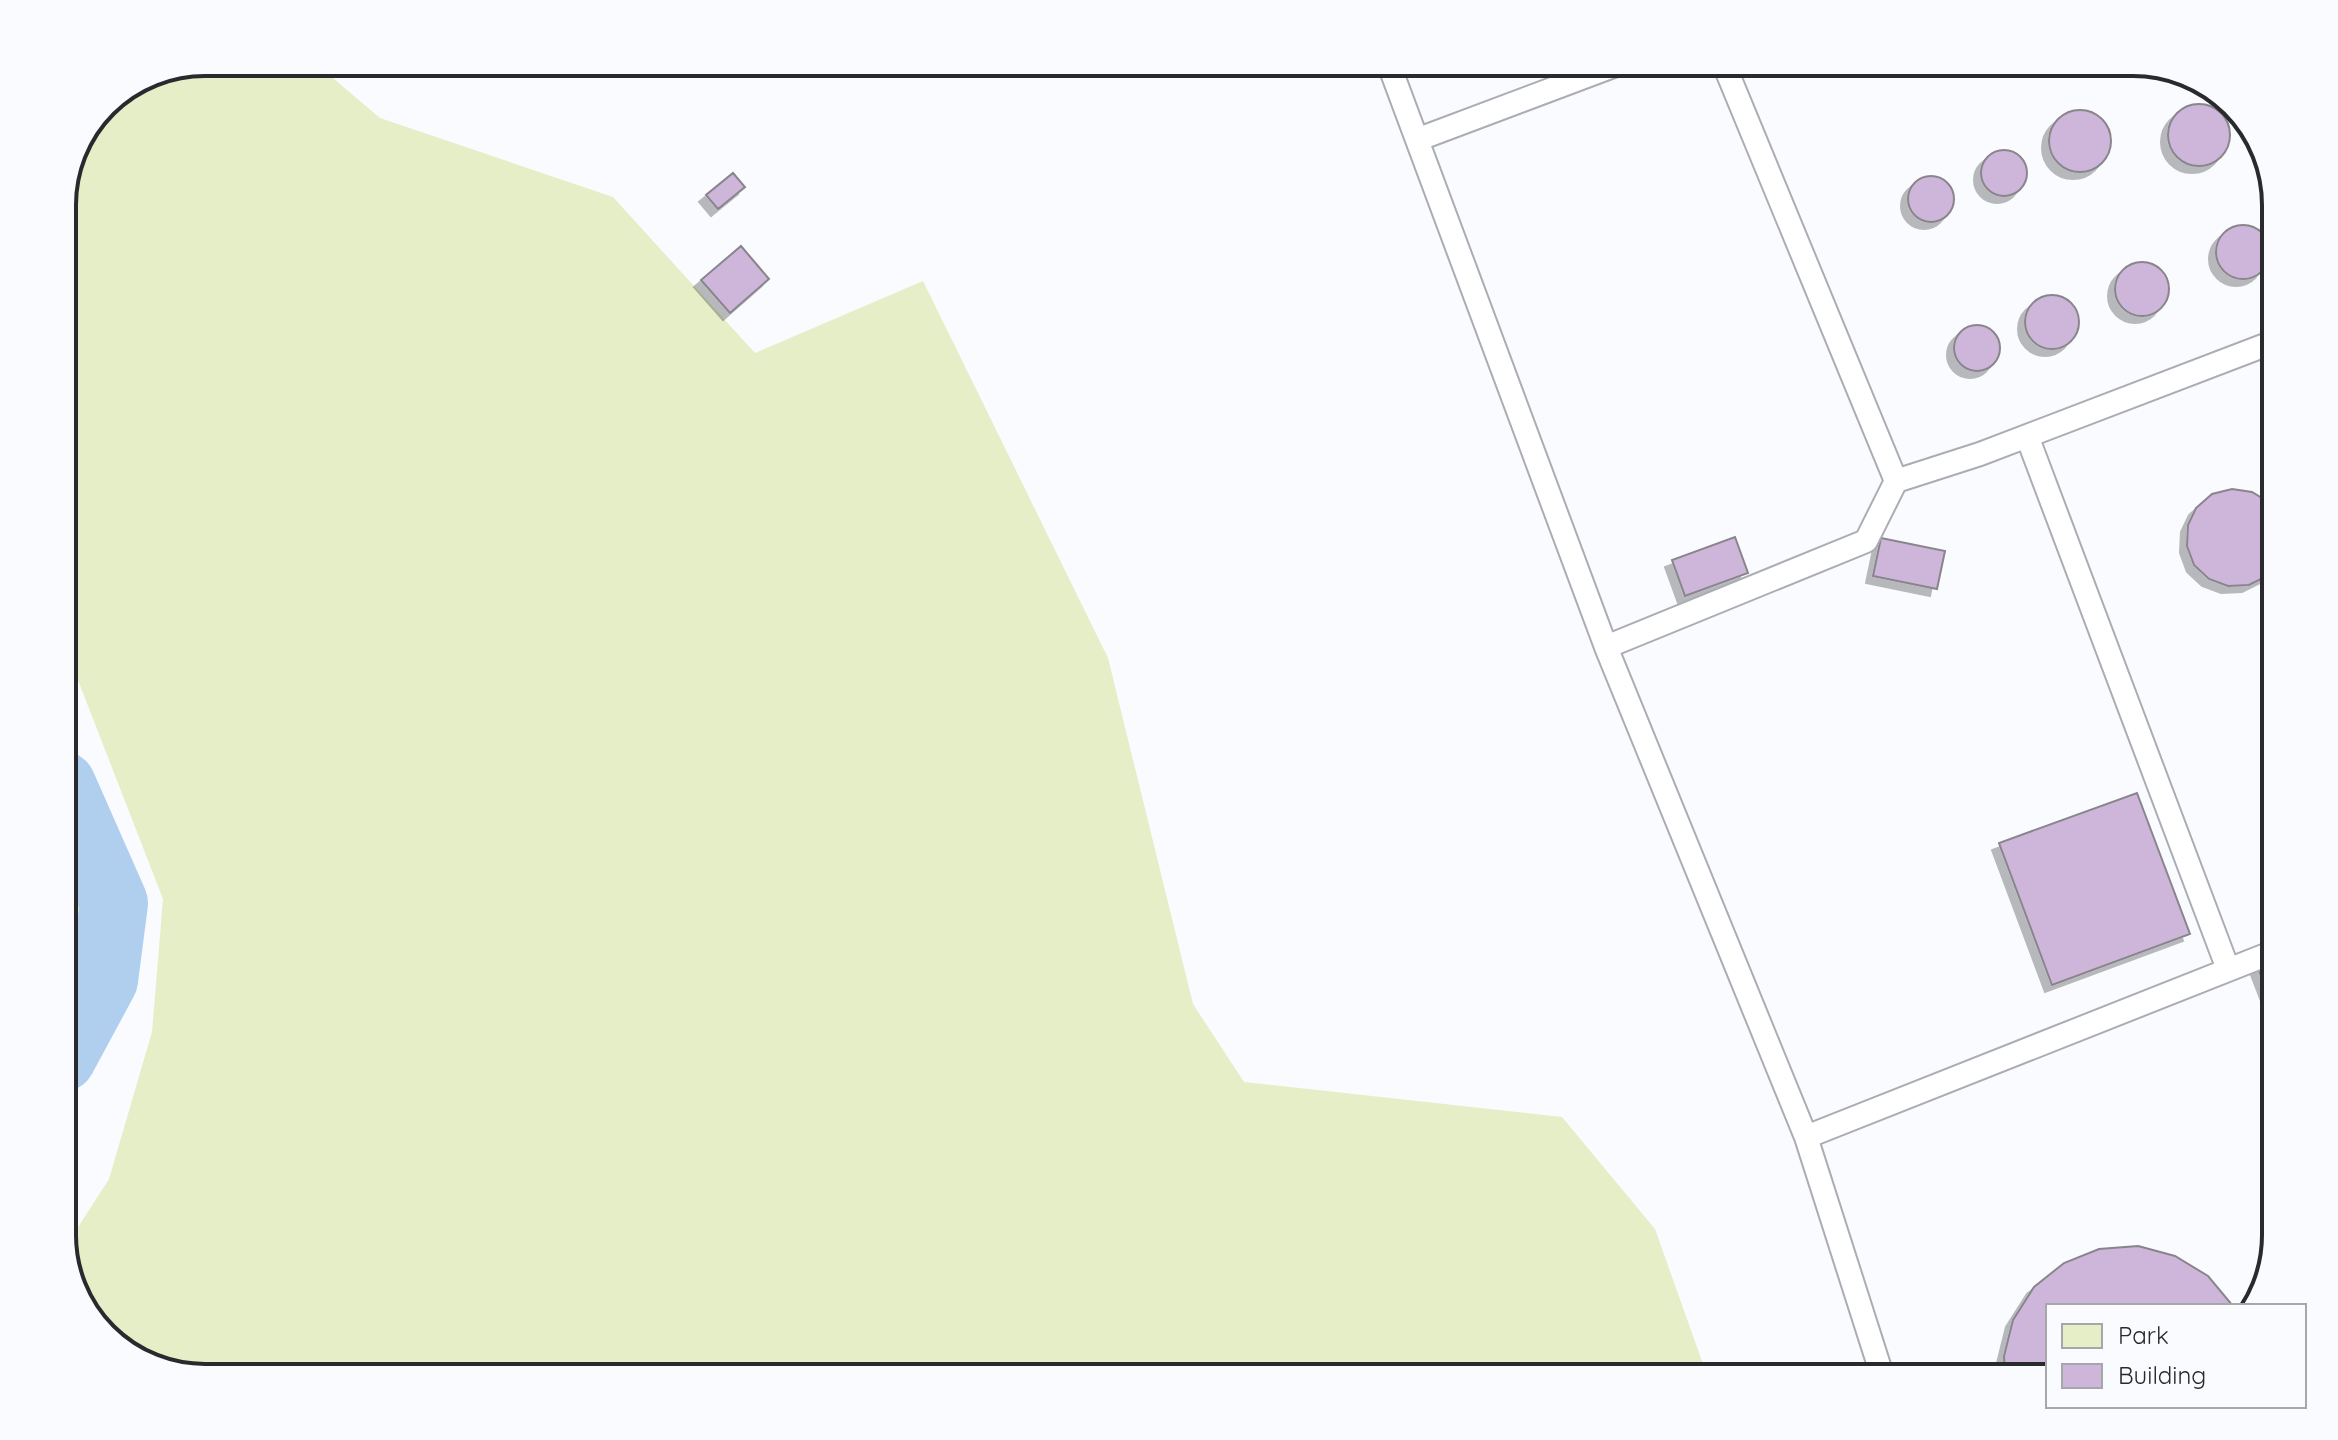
<svg xmlns="http://www.w3.org/2000/svg" width="2338" height="1440" font-family="Quicksand,sans-serif">
	<defs>
		<filter id="shadow"><feDropShadow dx="-7" dy="7" stdDeviation="0" flood-color="#0004"/></filter>
	</defs>
	<rect width="100%" height="100%" fill="#fafbff"/>
	<!-- green -->
	<path fill="#e6eec7" d="M205,62h109l66,56 233,79 142,156 168,-72 185,377 85,346 51,78 318,35 93,112 53,149h-1503l-72,-19 -52,-52 -17,-58 45,-70 43,-147 11,-133 -101,-260v-443l42,-92 47,-31z
		M62,830c27,65 23,133 0,199z"/>
	<g fill="none" stroke-linecap="round" stroke-linejoin="round">
		<!-- river -->
		<path stroke="#b0cfef" stroke-width="68" d="M62,785l52,118 -10,77 -42,78"/>
	</g>
	<!-- building -->
	<path fill="#ceb6da" stroke="#89858c" stroke-width="2" filter="url(#shadow)" d="M2168 135a31 31 0 1 1 62 0a31 31 0 1 1-62 0Z
		M2049 141a31 31 0 1 1 62 0a31 31 0 1 1-62 0Z
		M1981 173a23 23 0 1 1 46 0a23 23 0 1 1-46 0Z
		M733,173l12,14 -27,22 -12,-14z
		M1908 199a23 23 0 1 1 46 0a23 23 0 1 1-46 0Z
		M2216 252a27 27 0 1 1 54 0a27 27 0 1 1-54 0Z
		M741,246l28,33 -39,34 -29,-33z
		M2115 289a27 27 0 1 1 54 0a27 27 0 1 1-54 0Z
		M2025 322a27 27 0 1 1 54 0a27 27 0 1 1-54 0Z
		M1954 348a23 23 0 1 1 46 0a23 23 0 1 1-46 0Z
		M2232,489l20,3 18,11 6,9v52l-9,12 -18,9 -21,1 -19,-7 -15,-14 -7,-19 1,-21 8,-17 16,-14z
		M1735,537l13,36 -63,23 -13,-36z
		M1881,538l64,13 -8,38 -64,-13z
		M2137,793l53,141 -138,51 -53,-142z
		M2276,962v35l-6,2 -12,-31z
		M2138,1246l37,10 33,20 25,30h-185v72h-43l-1,-22 9,-36 21,-33 30,-24 35,-14z"/>
	<g fill="none" stroke-linecap="round" stroke-linejoin="round">
		<defs>
			<path id="lane" d="M1388,62l218,585 200,490 77,241
				M1723,62l173,419
				M1419,139l205,-77
				M2027,436l201,533
				M1606,647l260,-106 30,-60 84,-27 296,-113
				M1806,1137l470,-186"/>
		</defs>
		<!-- lane casing -->
		<use href="#lane" stroke="#abadb5" stroke-width="26"/>
		<!-- lane -->
		<use href="#lane" stroke="#fff" stroke-width="22"/>
	</g>
	<!-- crop -->
	<path d="M0 0H2338V1440H0ZM205 76H2133A129 129 0 0 1 2262 205V1235A129 129 0 0 1 2133 1364H205A129 129 0 0 1 76 1235V205A129 129 0 0 1 205 76Z" fill="#fafbff" fill-rule="evenodd"/>
	<path fill="none" stroke="#292a2d" stroke-width="4" d="M205 76H2133A129 129 0 0 1 2262 205V1235A129 129 0 0 1 2133 1364H205A129 129 0 0 1 76 1235V205A129 129 0 0 1 205 76Z"/>
	<!-- legend -->
	<rect x="2046" y="1304" width="260" height="104" fill="#fafbff" stroke="#a6a7ab" stroke-width="2"/>
	<rect x="2062" y="1324" width="40" height="24" fill="#e6eec7" stroke="#a6a7ab" stroke-width="2"/>
	<text x="2118" y="1344" font-size="24" fill="#292a2d">Park</text>
	<rect x="2062" y="1364" width="40" height="24" fill="#ceb6da" stroke="#a6a7ab" stroke-width="2"/>
	<text x="2118" y="1384" font-size="24" fill="#292a2d">Building</text>
</svg>
